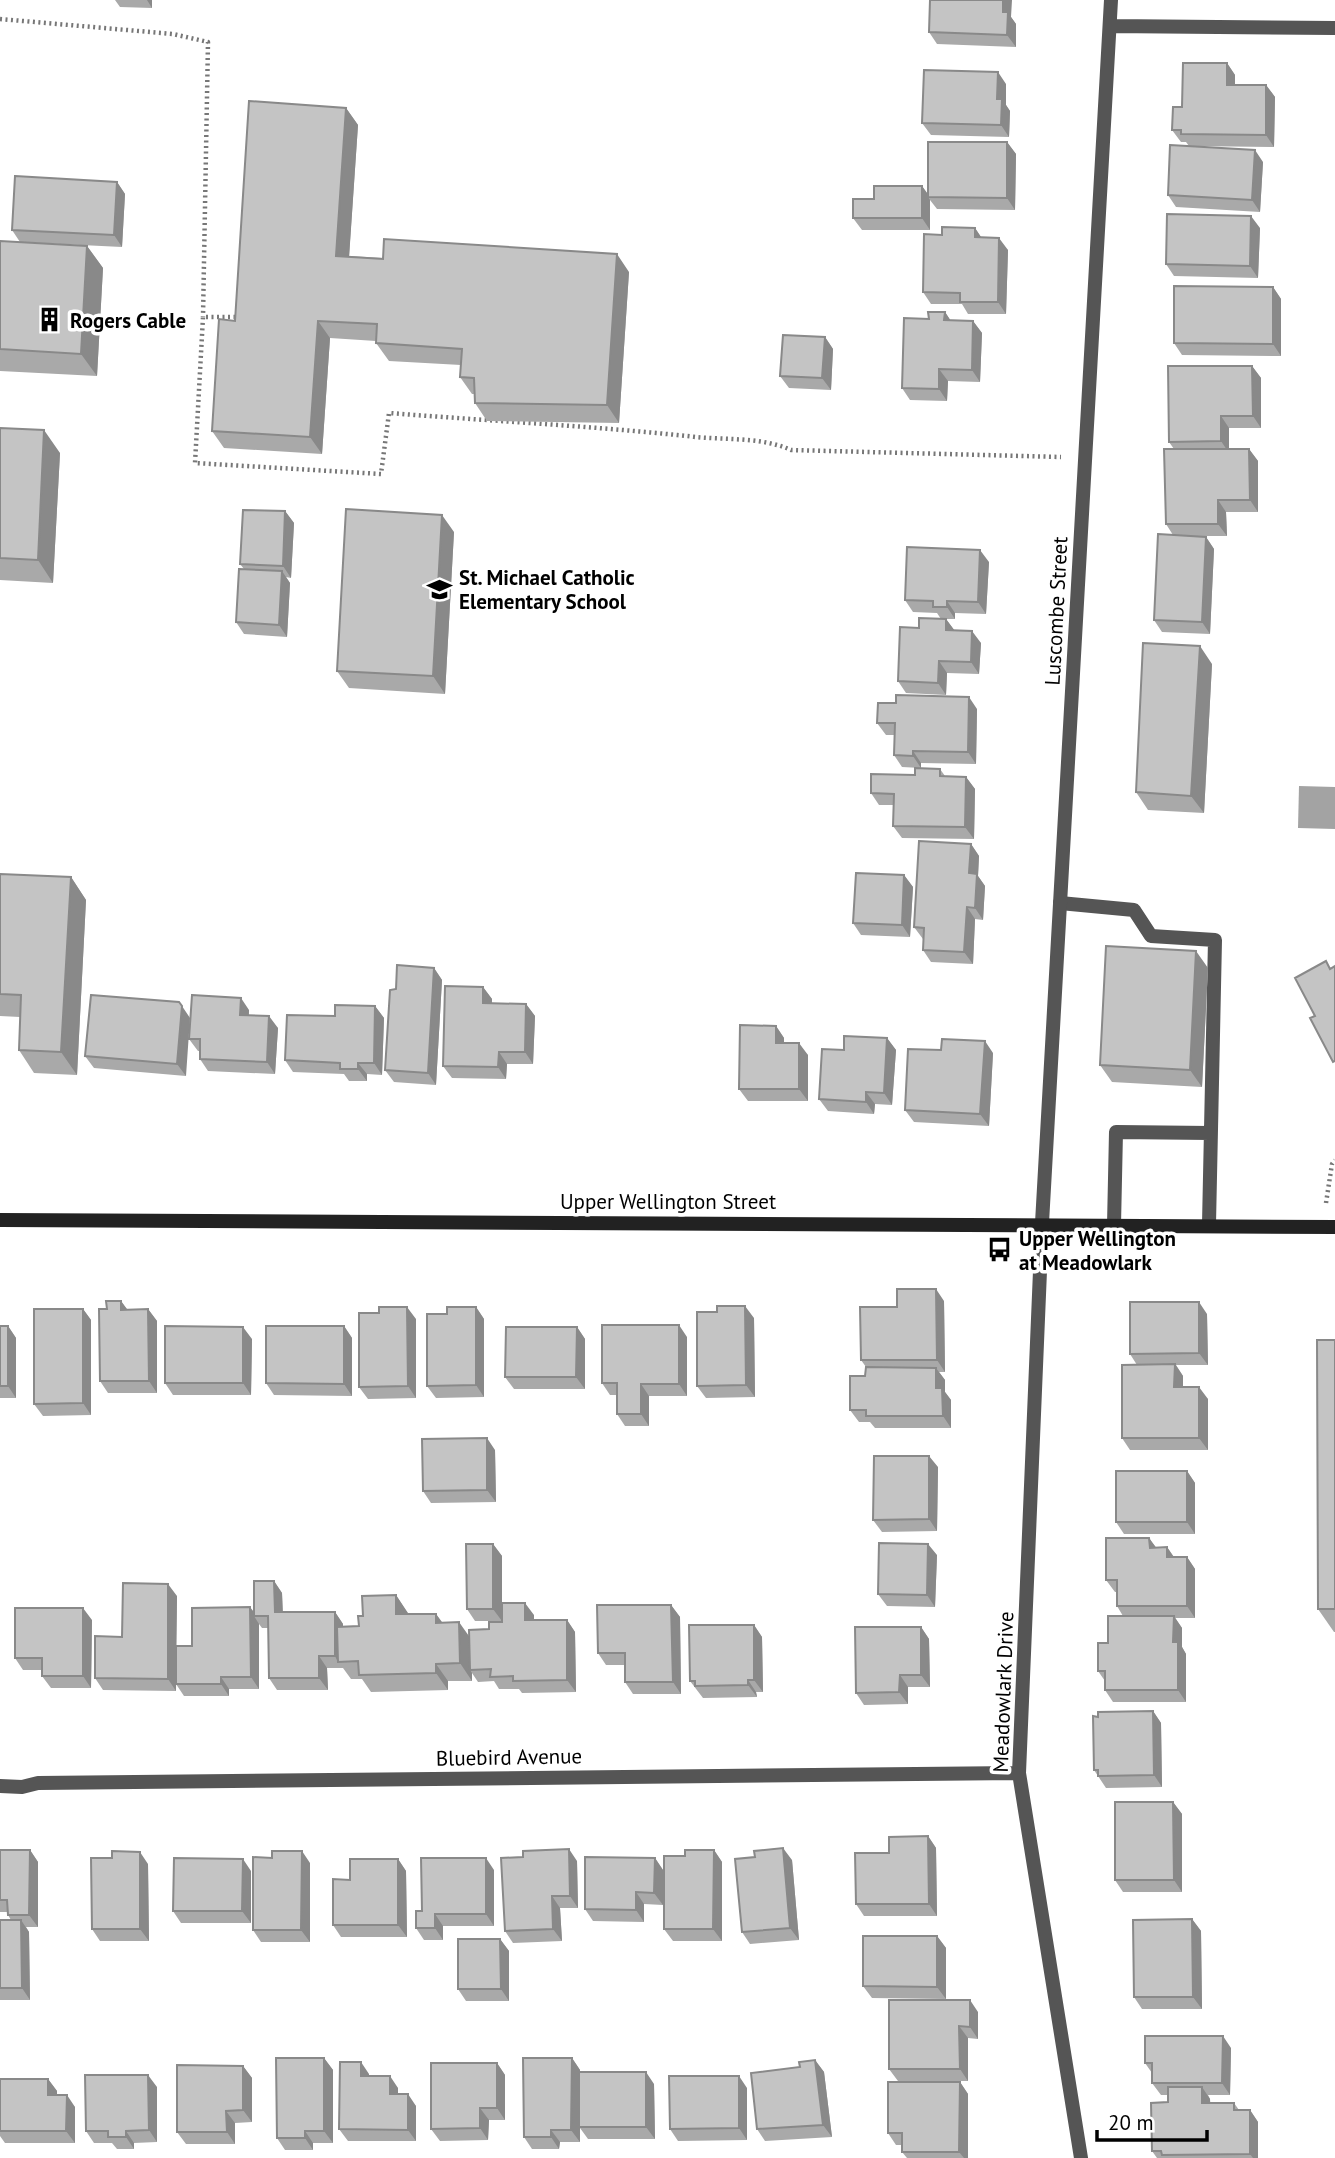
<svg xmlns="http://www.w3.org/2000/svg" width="1335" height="2158" viewBox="0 0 1335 2158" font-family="'PT Sans',sans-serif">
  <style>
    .water { fill: #a3a3a3 }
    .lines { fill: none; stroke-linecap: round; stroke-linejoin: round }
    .path { stroke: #777; stroke-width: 4.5; stroke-dasharray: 2 3.5; stroke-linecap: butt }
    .lane { stroke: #555; stroke-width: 14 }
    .street { stroke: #555; stroke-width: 14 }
    .secondary { stroke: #222; stroke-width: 14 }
    .wall { fill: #a9a9a9 }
    .shaded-wall { fill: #898989 }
    .building { fill: #c4c4c4; stroke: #898989; stroke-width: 2 }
    .labels { text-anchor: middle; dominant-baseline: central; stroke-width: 7; stroke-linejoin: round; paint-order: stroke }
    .poi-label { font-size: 21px; font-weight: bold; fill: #000; stroke: #fff; text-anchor: start }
    .street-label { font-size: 21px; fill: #000; stroke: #fff }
  </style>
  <rect width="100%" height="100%" fill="#fff"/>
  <path class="water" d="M1299,786L1335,787V829L1298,828Z"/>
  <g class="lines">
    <path class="path" d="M0,19L173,34L208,42L203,317
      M241,317H203L195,463L381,474L389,413C491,421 594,426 696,437C727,440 762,437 791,450L1061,457
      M1326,1203L1332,1164L1335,1160"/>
    <path class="lane" d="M1060,903L1134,910L1151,936L1215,940L1209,1224
      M1114,1225L1116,1132L1210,1133"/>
    <path class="street" d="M1110,26L1335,28
      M0,1786L22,1787L38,1783L1019,1773
      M1081,2158L1019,1773L1042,1223L1111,0"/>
    <path class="secondary" d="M0,1220L1335,1227"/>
  </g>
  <path class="wall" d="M115,0H152V8L120,7Z
    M1011,17L1016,24V47L937,44L929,32Z
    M1227,63L1235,75V85H1266L1275,97L1274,147L1189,146L1186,142H1181L1172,130L1182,107Z
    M1006,84V105L1010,111L1009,137L931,135L922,123Z
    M346,108L358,125L349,256L629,272L619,423L487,421L475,403L474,394H472L460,377L461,365L389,361L376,343V341L330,338L322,454L224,448L212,431L235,321Z
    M1007,142L1016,154L1015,210L937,209L930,200V230H862L853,218L874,199L922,186L928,195Z
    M1263,162L1260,212L1176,207L1168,195Z
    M117,182L125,194L122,247L20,242L12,230Z
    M975,228L981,237L1008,250L1006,314H968L962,304H931L923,292L942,235Z
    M1260,228L1258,278L1174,276L1166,264Z
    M0,241L87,246L103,268L97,376L0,371Z
    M1273,287L1281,299V356L1182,355L1174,343Z
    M945,312L950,320L973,321L982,333L980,382L948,381L947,401L910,400L902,388L929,319Z
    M825,337L833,349L831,390L789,388L780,376Z
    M1252,366L1261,378V428H1229V449H1249L1258,461V512H1226L1227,536H1188L1206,537L1214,549L1210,634L1162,632L1154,620L1173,535L1166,524L1174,449L1169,442Z
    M0,428L60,453L53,583L0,580Z
    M285,511L294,523L291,578L286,577L290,583L287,637L244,634L236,622L244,569L240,564Z
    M454,532L445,694L349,688L337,671Z
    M989,562L986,614L955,613V619H941L937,613L913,612L905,600Z
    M946,619L954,630L981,643L979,674L947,673L946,695L906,693L898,681L919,628Z
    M1212,664L1204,813L1148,810L1136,792Z
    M977,709L976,764L921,763V768L902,767L894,755V735H886L877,723Z
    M940,769L945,776L966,777L975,789L974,839L902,838L893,826L894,805H879L871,793L915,775Z
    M971,844L979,856L978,876L985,886L983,920L975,919L973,964L931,962L923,950V939L914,927Z
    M0,874L71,877L86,900L77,1075L34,1073L19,1050L20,1017L0,1016Z
    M904,875L913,887L910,937L861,935L853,923Z
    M434,968L442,980L436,1085L394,1082L385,1070L396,989Z
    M1208,968L1202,1087L1112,1082L1100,1065Z
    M483,987L492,999V1003L526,1004L535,1016L533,1064H507L506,1079L452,1078L443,1066Z
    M179,1002L186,1076L94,1068L85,1056Z
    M375,1006L384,1018L382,1075L367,1074V1081H349L344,1074L293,1072L285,1060L335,1016Z
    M249,1010V1015L278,1028L275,1074L208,1071L200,1059V1051H198L189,1039Z
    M776,1026L784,1038V1043L808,1055V1101H748L739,1089Z
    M887,1038L896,1050L892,1105L875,1104L874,1114L828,1111L819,1099L844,1050Z
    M993,1053L989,1126L914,1122L905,1110Z
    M121,1301L127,1310L148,1309L157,1321V1393H108L100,1381L107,1309Z
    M944,1301L945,1372H939L945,1380V1392L951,1400V1428H875L870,1422H859L850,1410L865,1376L866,1367L861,1360L897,1307Z
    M476,1307L484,1319V1397L436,1398L427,1386L447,1314Z
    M83,1309L91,1320V1415L43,1416L34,1404Z
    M1207,1314L1208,1365H1176L1183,1376V1387L1208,1399V1450H1130L1122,1438L1137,1365L1130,1354Z
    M754,1318L755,1397L706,1398L697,1386Z
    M416,1319V1398L368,1399L359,1387Z
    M0,1326H8L16,1338V1398H0Z
    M344,1326L352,1338V1396L274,1395L266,1383Z
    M577,1327L585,1339V1389H514L505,1377Z
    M687,1337V1396H649V1426H625L617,1414V1395H610L602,1383Z
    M252,1339L251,1395H173L165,1383Z
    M1335,1340V1632H1334L1318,1609Z
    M495,1450L496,1502L431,1503L423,1491Z
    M938,1467L937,1531L882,1532L873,1520Z
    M1187,1471L1195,1483V1534H1124L1116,1522Z
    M1149,1538L1156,1548L1167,1547L1174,1557H1187L1195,1569V1618H1175L1182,1628V1647L1186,1654V1702H1113L1105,1690V1681L1098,1671L1108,1643L1123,1616L1117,1606V1592H1115L1106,1580Z
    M493,1544L502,1556V1621H475L467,1609Z
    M937,1555L935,1607L887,1606L878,1594Z
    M274,1581L282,1593L283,1612H335L343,1624V1626H359L363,1616L396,1595L408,1614H436L442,1622L469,1637L489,1629L502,1622L534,1615V1620H567L575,1632L576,1692L522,1693L519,1689H499L494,1681L478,1682L472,1673V1681H448V1690L371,1692L362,1679H351L343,1668H327L328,1690H277L269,1678L268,1628H262L259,1624V1689H229V1696H184L176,1684V1691L103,1690L95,1678L122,1637L177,1596L176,1646H192L254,1612Z
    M671,1605L680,1617L681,1694H633L625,1682V1665H606L598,1653Z
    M92,1620L91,1688H51L42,1676V1670H23L15,1658Z
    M754,1625L762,1637L763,1692H756L757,1697L703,1698L690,1681Z
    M921,1627L929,1639L930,1687H908V1704L864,1705L856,1693Z
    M1153,1711L1161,1723L1162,1787L1106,1788L1094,1770Z
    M1173,1802L1182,1814V1892H1123L1115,1880Z
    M928,1836L936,1848L937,1916H864L856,1904L889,1853Z
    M0,1850H30L38,1862V1927H26L29,1932L30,2000H0V1920H11L8,1915L7,1912H0Z
    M714,1850L722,1862V1941H673L664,1929L685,1856Z
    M655,1858L663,1870V1905L644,1904V1922L593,1921L585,1909Z
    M398,1859L406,1871L407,1937H341L333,1925L350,1880Z
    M792,1860L799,1940L750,1944L742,1932Z
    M577,1861L578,1908H560L562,1941L513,1943L505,1931Z
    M310,1863V1942H261L253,1930Z
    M148,1864L149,1941H100L92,1929Z
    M494,1870V1926H443V1940H424L416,1928L422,1911Z
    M251,1871V1923H181L173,1911Z
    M1192,1919L1201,1931L1202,2009H1142L1134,1997Z
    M937,1936L946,1948V1999L872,1998L863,1986Z
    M500,1939L509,1951V2001H466L458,1989Z
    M978,2012V2039L968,2038V2081H898L889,2069Z
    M1231,2048L1230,2095H1208L1210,2099V2103H1234L1239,2110H1250L1258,2122V2158H1157L1152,2151L1168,2102V2095H1161L1152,2083V2073L1145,2063Z
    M324,2058L333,2070V2143H313V2150H285L277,2138Z
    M572,2058L580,2070V2072L654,2084L655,2139H588L580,2128V2142H560L559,2149H532L524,2137Z
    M815,2060L824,2072L832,2137L765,2141L757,2129L800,2067Z
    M497,2063L505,2075V2120H489L488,2140L440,2141L431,2129Z
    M243,2066L252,2078V2122L235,2123V2144H186L177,2132Z
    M369,2074V2076L398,2088V2094L416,2106V2141H348L339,2129Z
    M0,2079H48L57,2091V2095L75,2107V2143H5L0,2136Z
    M960,2082L968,2094V2158H907L902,2152V2145H896L888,2133Z
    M157,2087V2142L134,2143V2149H117L112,2143H94L86,2131Z
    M747,2088V2140L678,2141L670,2129Z"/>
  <path class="shaded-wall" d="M147,0H152V8Z
    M1003,0H1012L1011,17L1016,24V47L1007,35L1003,12Z
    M1227,63L1235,75V97L1227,85Z
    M998,72L1006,84V105L1010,111L1009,137L1001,125L997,99Z
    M1266,85L1275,97L1274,147L1266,135Z
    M346,108L358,125L348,273L336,256Z
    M1007,142L1016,154L1015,210L1007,198Z
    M1255,150L1263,162L1260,212L1252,200Z
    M117,182L125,194L122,247L114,235Z
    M922,186L930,197H928L930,200V230L922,218Z
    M1251,216L1260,228L1258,278L1250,266Z
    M975,228L983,240L975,237Z
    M999,238L1008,250L1006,314L998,302Z
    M87,246L103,268L97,376L81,354Z
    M617,254L629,272L619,423L607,405Z
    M1273,287L1281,299V356L1273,344Z
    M945,312L953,324L944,320Z
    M318,321L330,338L322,454L310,437Z
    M973,321L982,333L980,382L972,370Z
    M825,337L833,349L831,390L822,378Z
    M1252,366L1261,378V428L1253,416Z
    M939,369L948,381L947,401L939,389Z
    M1221,416L1229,428V453L1221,441Z
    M44,430L60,453L53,583L38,560Z
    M1249,449L1258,461V512L1250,500Z
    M1218,500L1226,512L1227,536L1218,524Z
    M285,511L294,523L291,578L283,566Z
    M442,515L454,532L445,694L433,676Z
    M1206,537L1214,549L1210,634L1202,622Z
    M980,550L989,562L986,614L978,602Z
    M282,571L290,583L287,637L279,625Z
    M947,601L955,613V619L947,607Z
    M946,619L955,631L946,630Z
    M972,631L981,643L979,674L971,662Z
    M1200,646L1212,664L1204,813L1191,796Z
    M939,661L947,673L946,695L938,683Z
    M969,697L977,709L976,764L968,752Z
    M913,751L921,763V768L913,756Z
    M966,777L975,789L974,839L965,827Z
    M971,844L979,856L978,876L985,886L983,920L975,908L969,873Z
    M904,875L913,887L910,937L902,925Z
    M71,877L86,900L77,1075L61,1052Z
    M967,907L975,919L973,964L964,952Z
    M1196,951L1208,968L1202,1087L1190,1070Z
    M434,968L442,980L436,1085L428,1073Z
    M483,987L492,999L491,1015L483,1003Z
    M241,998L249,1010L248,1027L240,1015Z
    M526,1004L535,1016L533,1064L525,1052Z
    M182,1006L190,1018L186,1076L177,1064Z
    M375,1006L384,1018L382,1075L374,1063Z
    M269,1016L278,1028L275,1074L267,1062Z
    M776,1026L784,1038V1055L776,1043Z
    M887,1038L896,1050L892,1105L884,1093Z
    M985,1041L993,1053L989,1126L980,1114Z
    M799,1043L808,1055V1101L799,1089Z
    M499,1052L507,1064L506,1079L498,1067Z
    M358,1063L367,1074V1081L358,1069Z
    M866,1092L875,1104L874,1114L866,1102Z
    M936,1289L944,1301L945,1372L937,1360Z
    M121,1301L130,1313L121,1310Z
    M1199,1302L1207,1314L1208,1365L1199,1353Z
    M745,1306L754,1318L755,1397L746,1385Z
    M407,1307L416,1319V1398L408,1386Z
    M476,1307L484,1319V1397L476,1385Z
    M83,1309L91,1320V1415L83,1403Z
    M148,1309L157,1321V1393L149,1381Z
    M679,1325L687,1337V1396L679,1384Z
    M8,1326L16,1338V1398L8,1386Z
    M344,1326L352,1338V1396L344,1384Z
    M243,1327L252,1339L251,1395L243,1383Z
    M577,1327L585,1339V1389L576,1377Z
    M1175,1364L1183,1376V1399L1174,1387Z
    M936,1368L945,1380V1392L951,1400V1428L943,1416L936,1388Z
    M641,1384L649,1396V1426L641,1414Z
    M1199,1387L1208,1399V1450L1199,1438Z
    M487,1438L495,1450L496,1502L487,1490Z
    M929,1456L938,1467L937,1531L929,1519Z
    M1187,1471L1195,1483V1534L1187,1522Z
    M1149,1538L1158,1550L1150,1548Z
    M493,1544L502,1556V1621L493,1609Z
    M928,1544L937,1555L935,1607L927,1595Z
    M1167,1547L1175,1559L1167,1557Z
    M1187,1557L1195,1569V1618L1187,1606Z
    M274,1581L282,1593L283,1624L275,1612Z
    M168,1584L177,1596L176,1691L168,1679Z
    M396,1595L408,1613V1632L396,1614Z
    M525,1603L534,1615V1632L525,1620Z
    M671,1605L680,1617L681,1694L673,1682Z
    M250,1607L257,1616H254L259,1624V1689L251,1677Z
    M83,1608L92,1620L91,1688L83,1676Z
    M335,1612L343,1624V1662H338L335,1656Z
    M436,1614L448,1631L436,1623Z
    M1174,1616L1182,1628V1647L1186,1654V1702L1178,1690L1173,1642Z
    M567,1620L575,1632L576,1692L567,1680Z
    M459,1622L471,1639L470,1670L472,1673V1681L460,1663Z
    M754,1625L762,1637L763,1692L754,1680Z
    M921,1627L929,1639L930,1687L921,1675Z
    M319,1656L327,1668L328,1690L319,1678Z
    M436,1664L448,1681V1690L436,1673Z
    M900,1675L908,1687V1704L899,1692Z
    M221,1677L229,1689V1696L221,1684Z
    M748,1680L756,1692L757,1697L748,1685Z
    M1153,1711L1161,1723L1162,1787L1154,1775Z
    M1173,1802L1182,1814V1892L1174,1880Z
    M928,1836L936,1848L937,1916L929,1904Z
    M783,1848L792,1860L799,1940L790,1928Z
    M569,1849L577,1861L578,1908L570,1896Z
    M30,1850L38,1862V1927L29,1915Z
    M714,1850L722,1862V1941L713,1929Z
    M302,1851L310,1863V1942L301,1930Z
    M140,1852L148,1864L149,1941L140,1929Z
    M486,1858L494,1870V1926L486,1914Z
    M655,1858L663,1870V1905L654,1893Z
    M243,1859L251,1871V1923L242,1911Z
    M398,1859L406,1871L407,1937L398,1925Z
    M636,1892L644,1904V1922L636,1910Z
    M552,1896L560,1908L562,1941L553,1929Z
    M435,1914L443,1926V1940L435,1928Z
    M1192,1919L1201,1931L1202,2009L1193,1997Z
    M21,1920L29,1932L30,2000L22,1988Z
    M937,1936L946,1948V1999L937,1987Z
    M500,1939L509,1951V2001L501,1989Z
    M970,2000L978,2012V2039L970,2027Z
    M959,2026L968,2038V2081L960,2069Z
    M1223,2036L1231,2048L1230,2095L1222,2083Z
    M324,2058L333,2070V2143L324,2131Z
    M572,2058L580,2070V2142L571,2130Z
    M815,2060L824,2072L832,2137L823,2125Z
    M361,2062L369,2074V2088L361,2076Z
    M497,2063L505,2075V2120L497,2108Z
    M243,2066L252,2078V2122L243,2110Z
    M646,2072L654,2084L655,2139L646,2127Z
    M148,2075L157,2087V2142L149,2130Z
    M390,2076L398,2088V2106L390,2094Z
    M739,2076L747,2088V2140L739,2128Z
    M48,2079L57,2091V2107L48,2095Z
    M960,2082L968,2094V2158H964L959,2152Z
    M1202,2087L1210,2099L1211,2115L1202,2103Z
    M408,2094L416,2106V2141L408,2130Z
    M67,2095L75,2107V2143L66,2131Z
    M480,2108L489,2120L488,2140L480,2128Z
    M1250,2110L1258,2122V2158H1253L1250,2154Z
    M226,2111L235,2123V2144L227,2132Z
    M551,2130L560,2142L559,2149L551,2137Z
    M126,2131L134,2143V2149L126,2137Z
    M305,2131L313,2143V2150L305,2138Z"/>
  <path class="building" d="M930,0H1003V12H1008L1007,35L929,32Z
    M1183,63H1227V85H1266V135L1181,134V130H1172L1173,107H1182Z
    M924,70L998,72L997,99H1002L1001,125L922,123Z
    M249,101L346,108L336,256L383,259L384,239L617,254L607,405L475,403L474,378L460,377L462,349L376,343L377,324L318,321L310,437L212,431L219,319L235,321Z
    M928,142H1007V198L928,197Z
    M1170,145L1255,150L1252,200L1168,195Z
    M15,176L117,182L114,235L12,230Z
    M874,186H922V218H853V199H874Z
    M1167,214L1251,216L1250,266L1166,264Z
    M942,227L975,228V237L999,238L998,302H960V293L923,292L924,234L942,235Z
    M0,241L87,246L81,354L0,349Z
    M1174,286L1273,287V344L1174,343Z
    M928,312H945L944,320L973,321L972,370L939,369V389L902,388L904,318L929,319Z
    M783,335L825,337L822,378L780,376Z
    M1168,366H1252L1253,416H1221V441L1169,442Z
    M0,428L44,430L38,560L0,558Z
    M1164,449H1249L1250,500H1218V524H1166Z
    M346,509L442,515L433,676L337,671Z
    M243,510L285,511L283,566L240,564Z
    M1158,534L1206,537L1202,622L1154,620Z
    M907,547L980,550L978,602L947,601V607H933V601L905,600Z
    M239,569L282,571L279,625L236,622Z
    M919,618L946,619V630L972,631L971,662L939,661L938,683L898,681L900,627L919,628Z
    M1143,643L1200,646L1191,796L1136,792Z
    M896,695L969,697L968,752L913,751V756L894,755L895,723H877L878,703H896Z
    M915,768L940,769V776L966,777L965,827L893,826L894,794L871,793V774L915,775Z
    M919,841L971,844L969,873L977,874L975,908L967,907L964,952L923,950L924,928L914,927Z
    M856,873L904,875L902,925L853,923Z
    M0,874L71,877L61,1052L19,1050L21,995L0,994Z
    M1106,946L1196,951L1190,1070L1100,1065Z
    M1326,961L1330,969L1335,966V1061L1333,1062L1310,1018L1315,1016L1295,978Z
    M397,965L434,968L428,1073L385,1070L390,990L396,989Z
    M445,986L483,987V1003L526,1004L525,1052H499L498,1067L443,1066Z
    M91,995L179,1002L182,1006L177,1064L85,1056Z
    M192,995L241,998L240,1015L269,1016L267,1062L200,1059V1039H189Z
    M335,1005L375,1006L374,1063H358V1069H340V1063L285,1060L287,1015L335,1016Z
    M740,1025L776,1026V1043H799V1089H739Z
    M844,1036L887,1038L884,1093L866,1092V1102L819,1099L822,1049L844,1050Z
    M942,1039L985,1041L980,1114L905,1110L908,1049L941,1050Z
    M897,1289H936L937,1360H861L860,1307H897Z
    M106,1301H121V1310L148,1309L149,1381H100L99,1309H107Z
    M1130,1302H1199V1353L1130,1354Z
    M717,1306H745L746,1385L697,1386V1312H717Z
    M379,1307H407L408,1386L359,1387V1313H379Z
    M447,1307H476V1385L427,1386V1314H447Z
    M34,1309H83V1403L34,1404Z
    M602,1325H679V1384H641V1414H617V1383H602Z
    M0,1326H8V1386H0Z
    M165,1326L243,1327V1383H165Z
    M266,1326H344V1384L266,1383Z
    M506,1327H577L576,1377H505Z
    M1317,1340H1335V1609H1318Z
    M1175,1364L1174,1387H1199V1438H1122V1365Z
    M866,1367L936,1368V1388H942L943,1416H866V1410H850V1376H865Z
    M487,1438V1490L423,1491L422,1439Z
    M874,1456H929V1519L873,1520Z
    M1116,1471H1187V1522H1116Z
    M1106,1538H1149L1150,1548L1167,1547V1557H1187V1606H1117V1580H1106Z
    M879,1543L928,1544L927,1595L878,1594Z
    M466,1544H493V1609H467Z
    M254,1581H274L275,1612H335V1656H319V1678H269L268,1616H254Z
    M123,1583L168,1584V1679L95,1678V1636L122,1637Z
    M396,1595V1614H436V1623L459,1622L460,1663L436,1664V1673L359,1675L358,1661L338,1662L337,1627L359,1626L358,1616H363L362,1596Z
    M502,1603H525V1620H567V1680L513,1681V1676L490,1677L491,1669L470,1670L469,1630L489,1629V1622H502Z
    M597,1605H671L673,1682H625V1653H598Z
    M250,1607L251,1677H221V1684H176V1646H192V1608Z
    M15,1608H83V1676H42V1658H15Z
    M1108,1616H1174L1173,1642H1178V1690H1105V1671H1098V1643H1108Z
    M689,1625H754V1680H748V1685L695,1686V1681H690Z
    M855,1627H921V1675H900L899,1692L856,1693Z
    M1153,1711L1154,1775L1098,1776V1770H1094L1093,1716L1098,1717V1712Z
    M1115,1802H1173L1174,1880H1115Z
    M928,1836L929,1904H856L855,1853H889V1837Z
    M783,1848L790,1928L742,1932L735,1859L755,1857L754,1851Z
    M569,1849L570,1896H552L553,1929L505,1931L501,1858L523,1857V1851Z
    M0,1850H30L29,1915H8L7,1900H0Z
    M685,1850H714L713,1929H664V1856H685Z
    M112,1851L140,1852V1929H92L91,1858H112Z
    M272,1851H302L301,1930H253V1857L272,1858Z
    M585,1857L655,1858L654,1893L636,1892V1910L585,1909Z
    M174,1858L243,1859L242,1911H173Z
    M421,1858H486V1914H435V1928H416V1911H422Z
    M350,1859H398V1925H333V1879L350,1880Z
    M1192,1919L1193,1997H1134L1133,1920Z
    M0,1920H21L22,1988H0Z
    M863,1936H937V1987L863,1986Z
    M458,1939H500L501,1989H458Z
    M889,2000H970V2027L959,2026L960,2069H889Z
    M1145,2036H1223L1222,2083H1152V2063H1145Z
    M276,2058H324V2131H305V2138H277Z
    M523,2058H572L571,2130H551V2137H524Z
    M815,2060L823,2125L757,2129L751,2073L800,2067L799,2062Z
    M340,2062H361V2076H390V2094H408V2130L339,2129Z
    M431,2063H497V2108H480V2128L431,2129Z
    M177,2065L243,2066V2110L226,2111L227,2132H177Z
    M579,2072H646V2127H579Z
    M85,2075H148L149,2130L126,2131V2137H108V2131H86Z
    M669,2076H739V2128L670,2129Z
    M0,2079H48V2095H67L66,2131H0Z
    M888,2082H960L959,2152H902V2133H888Z
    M1168,2087H1202V2103H1234V2110H1250V2154L1162,2155L1161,2151H1152L1151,2103L1168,2102Z"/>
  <defs>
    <symbol id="building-bare" viewBox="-9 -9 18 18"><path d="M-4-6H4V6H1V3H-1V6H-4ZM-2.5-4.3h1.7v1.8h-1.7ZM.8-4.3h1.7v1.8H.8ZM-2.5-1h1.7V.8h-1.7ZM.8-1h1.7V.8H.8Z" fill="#000" stroke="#fff" stroke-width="2.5" paint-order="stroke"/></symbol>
    <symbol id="school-bare" viewBox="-9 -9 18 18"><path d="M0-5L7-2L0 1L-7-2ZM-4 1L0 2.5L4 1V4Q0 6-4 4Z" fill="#000" stroke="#fff" stroke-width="2.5" paint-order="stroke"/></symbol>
    <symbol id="bus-bare" viewBox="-9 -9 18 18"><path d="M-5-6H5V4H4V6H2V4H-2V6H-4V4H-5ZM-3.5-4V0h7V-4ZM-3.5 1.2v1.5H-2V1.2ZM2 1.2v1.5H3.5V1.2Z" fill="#000" stroke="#fff" stroke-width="2.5" paint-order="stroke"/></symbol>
  </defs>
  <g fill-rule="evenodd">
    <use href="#building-bare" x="32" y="302" width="35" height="35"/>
    <use href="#school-bare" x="422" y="572" width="35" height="35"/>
    <use href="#bus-bare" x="982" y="1232" width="35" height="35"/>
  </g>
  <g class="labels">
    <g class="poi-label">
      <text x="70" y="320">Rogers Cable</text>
      <text x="459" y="577">St. Michael Catholic<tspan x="459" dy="24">Elementary School</tspan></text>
      <text x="1019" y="1238">Upper Wellington<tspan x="1019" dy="24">at Meadowlark</tspan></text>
    </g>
    <g class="street-label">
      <text transform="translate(1056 611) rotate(-87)">Luscombe Street</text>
      <text x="668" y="1201">Upper Wellington Street</text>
      <text transform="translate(1003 1692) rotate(-88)">Meadowlark Drive</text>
      <text transform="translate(509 1757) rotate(-1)">Bluebird Avenue</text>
    </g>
  </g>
  <path d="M1097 2130v10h110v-10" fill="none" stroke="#000000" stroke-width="3.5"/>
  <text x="1108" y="2130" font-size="21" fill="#000000" stroke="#ffffff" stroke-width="5" paint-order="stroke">20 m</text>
</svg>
